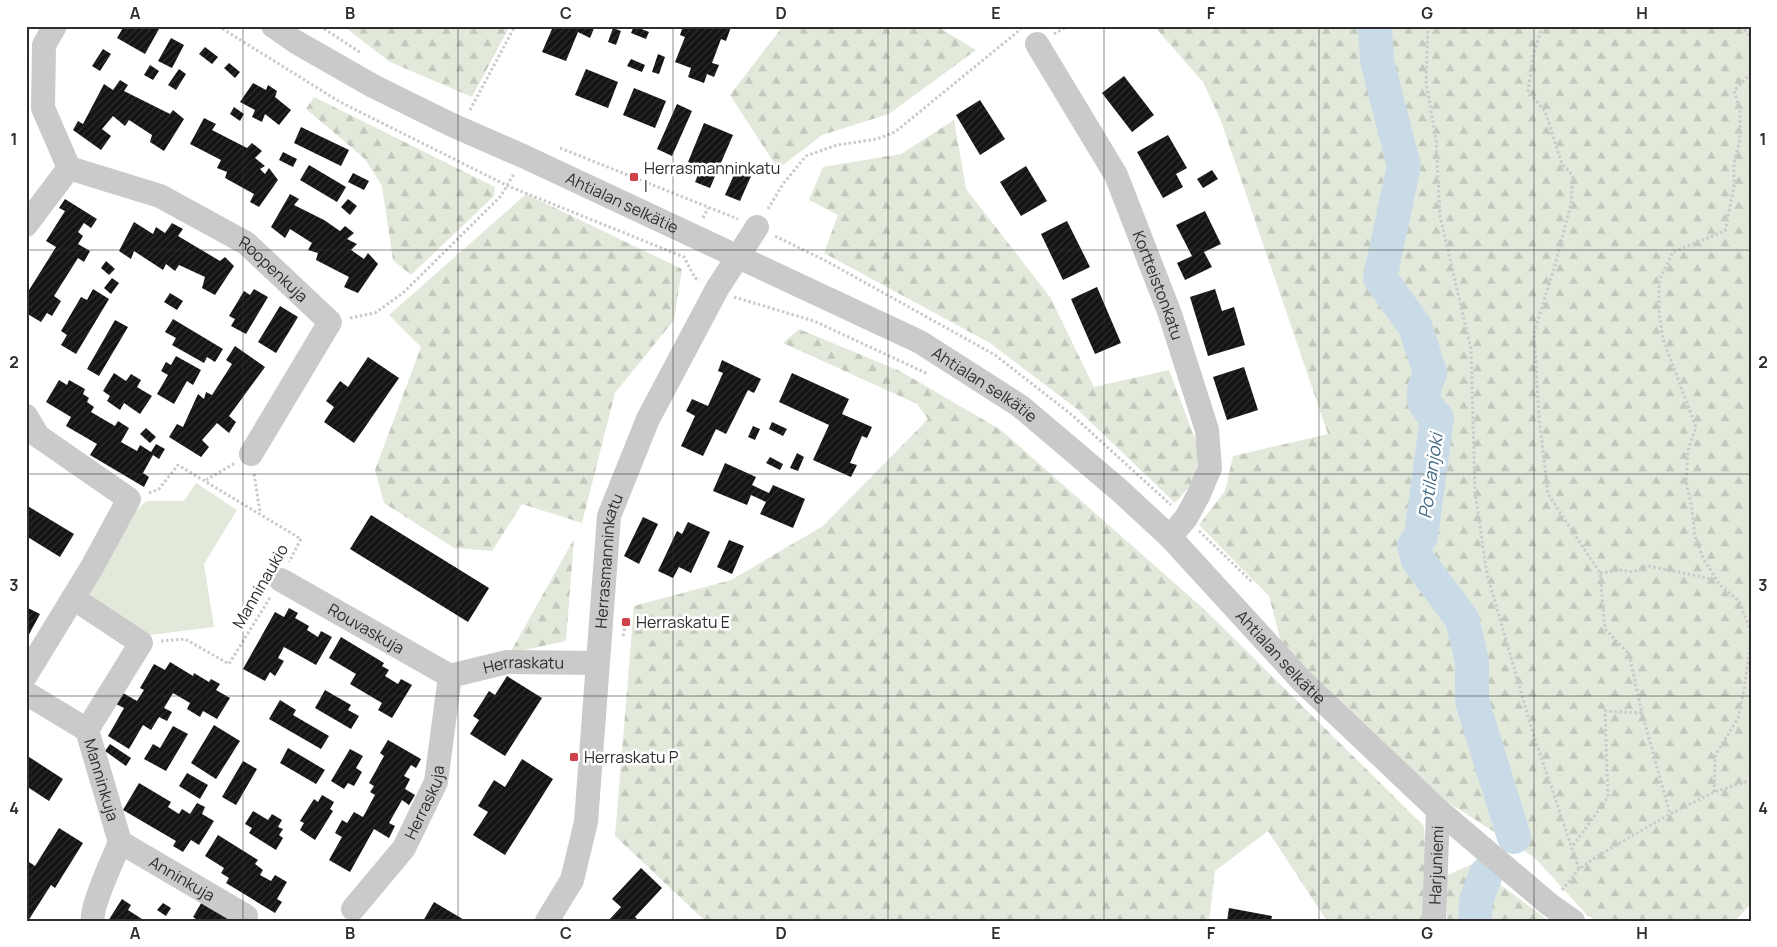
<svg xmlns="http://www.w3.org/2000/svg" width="1777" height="947" viewBox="0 0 1777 947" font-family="Manrope,sans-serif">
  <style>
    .grass { fill: #e2e9db }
    .forest { fill: url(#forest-firs) }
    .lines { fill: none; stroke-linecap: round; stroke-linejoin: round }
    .river { stroke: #c9dbe7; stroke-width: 34 }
    .building { fill: url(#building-hatch) }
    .path { stroke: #cacaca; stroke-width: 3; stroke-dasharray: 2.5 2.5; stroke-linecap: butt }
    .minor { stroke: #cacaca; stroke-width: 24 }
    .grid { fill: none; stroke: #2d2d2d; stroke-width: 1; stroke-opacity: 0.55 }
    .poi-dot { fill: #d1414a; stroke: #fff; stroke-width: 2 }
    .labels { text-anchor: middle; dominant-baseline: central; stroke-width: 5; stroke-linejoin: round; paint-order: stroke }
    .poi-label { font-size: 16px; fill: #2d2d2d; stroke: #fff; text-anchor: start }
    .street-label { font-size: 16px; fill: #2d2d2d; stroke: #fff }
    .water-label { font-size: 18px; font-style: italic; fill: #446b85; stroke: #fff }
    .neatline { fill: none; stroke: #2d2d2d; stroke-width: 2 }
    .grid-label { font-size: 16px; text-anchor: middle; font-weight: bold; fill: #2d2d2d }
  </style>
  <defs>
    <pattern id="forest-firs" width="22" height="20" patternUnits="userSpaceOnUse" patternTransform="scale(1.25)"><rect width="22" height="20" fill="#e2e9db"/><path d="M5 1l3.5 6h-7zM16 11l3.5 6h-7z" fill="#c2c8bc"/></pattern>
    <pattern id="building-hatch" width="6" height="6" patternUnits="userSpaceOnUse" patternTransform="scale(1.25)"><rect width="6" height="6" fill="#141414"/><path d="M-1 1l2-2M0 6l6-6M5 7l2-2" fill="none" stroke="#2e2e2e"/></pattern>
  </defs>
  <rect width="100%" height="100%" fill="#fff"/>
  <path class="grass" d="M196,483L237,510L204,564L214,627L142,636L87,596L136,511L146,501H184Z"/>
  <path class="forest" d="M343,26H510L472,97L390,62Z
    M783,26H936L976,50L889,114L822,135L778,169L730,95Z
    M1154,26H1751V904L1735,921H1596L1587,915L1535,858L1432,792L1282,646L1269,596L1199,525L1225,491L1233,456L1328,434L1221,121L1203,82Z
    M314,97L495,187L494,196L411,275L393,260L382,186L365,159L306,109Z
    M954,120L966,189L1050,297L1094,387L1169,370L1200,452L1193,483L1175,503L1077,409L990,343L824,253L838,215L809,200L823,167L901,154Z
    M526,194L682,269L674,320L615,393L582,523L522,504L492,551L454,548L384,503L375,470L421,347L389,315Z
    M799,329L900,371L1001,430L1205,610L1424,826L1428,921H1327L1268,831L1215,871L1209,921H705L615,836L634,606L731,580L823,526L928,419L917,404L783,343Z
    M574,539L566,641L510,653Z
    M1475,863L1486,874L1549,921H1447L1445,876Z"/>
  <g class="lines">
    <path class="river" d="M1375,26L1377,61L1404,166L1380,278L1415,326L1430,373C1421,395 1420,401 1437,418L1421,536L1414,546L1418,560L1462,619L1472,661V701L1514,837
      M1475,921L1476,901L1486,874"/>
  </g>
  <path class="building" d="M124,26H153L159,29L145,54L117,38Z
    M546,26H595L590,38L578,32L566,61L542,52L552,29Z
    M634,26L649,32L646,39L631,33Z
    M683,26L731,27L726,41L721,39L712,63L719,65L714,77L707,74L704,83L688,77L691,68L675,62L685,37L680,35Z
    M613,28L621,31L616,45L608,42Z
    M171,38L184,45L172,68L158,61Z
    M205,47L218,57L212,64L199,54Z
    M103,49L111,54L100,71L92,66Z
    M658,54L665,57L659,74L652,72Z
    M631,59L645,65L642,72L627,66Z
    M229,63L240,72L235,78L224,68Z
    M150,65L159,71L153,80L144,75Z
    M179,69L186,74L176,90L168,85Z
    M586,69L618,82L608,108L575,95Z
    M1124,76L1154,115L1132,132L1102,93Z
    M120,80L128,85L124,91L170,114L173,110L184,119L164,151L150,142L152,135L129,120L125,126L113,116L102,129L111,136L101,150L73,130L78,121L83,124L104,84L113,90Z
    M253,83L266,90L268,85L277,91L275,97L291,110L279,125L265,114L262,122L252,117L255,110L240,102Z
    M634,88L666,101L655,128L623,115Z
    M980,100L1005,139L980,155L956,115Z
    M677,104L692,111L672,156L657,149Z
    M234,107L244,114L240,121L230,114Z
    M204,118L216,124L212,130L247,148L252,143L262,151L255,158L265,166L260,169L265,174L269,168L278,180L259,207L250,202L254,194L225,178L227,172L217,168L221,160L190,144Z
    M704,123L733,135L710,188L695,182L701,168L688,162Z
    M301,127L349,150L341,166L294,143Z
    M1168,135L1187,168L1176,174L1183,187L1163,198L1137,152Z
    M283,152L297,159L293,167L279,160Z
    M309,165L346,187L337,202L300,180Z
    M1026,166L1047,201L1021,216L1000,182Z
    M737,168L752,174L740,201L725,195Z
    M1212,170L1218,179L1203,188L1197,179Z
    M353,173L369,181L364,190L348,182Z
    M290,194L299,199L294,205L324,220L340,231L345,226L354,233L347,239L357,244L351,250L364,259L368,253L378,264L358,293L344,287L349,277L316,260L318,253L308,250L312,243L290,229L285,238L271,227Z
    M65,199L97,219L91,228L84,223L78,232L83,236L78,244L90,251L84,262L78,258L54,296L61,301L52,316L47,313L41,322L26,313V295L56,247L46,241L65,211L59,208Z
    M348,199L357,206L350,215L341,207Z
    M1205,211L1221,244L1204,252L1212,267L1185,280L1177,263L1192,256L1176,225Z
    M1067,221L1090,267L1063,280L1041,234Z
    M134,222L153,234L156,227L165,233L172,223L183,229L178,236L220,261L225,257L234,266L215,295L202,288L205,277L179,265L175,271L166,264L163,270L134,251L131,259L119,251Z
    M106,261L115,269L109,275L101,268Z
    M112,278L119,283L111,294L104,288Z
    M1097,287L1121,343L1095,354L1071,299Z
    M93,289L109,299L76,354L61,345L67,335L61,331L81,297L87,300Z
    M254,289L268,297L246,334L231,326L235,319L229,316L244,291L250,295Z
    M1215,289L1222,311L1234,307L1245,345L1208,356L1190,297Z
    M170,293L183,301L177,310L164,302Z
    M280,306L298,317L276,353L258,342Z
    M173,319L223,349L215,362L207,357L204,363L172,345L176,338L165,332Z
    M115,320L128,327L99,376L87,369Z
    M235,346L265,367L229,416L236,422L229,433L217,423L202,440L209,447L201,457L169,437L177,424L183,427L198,394L204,399L206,392L212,395L232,364L226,360Z
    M176,356L201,370L193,385L187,381L174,404L157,394L168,375L161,371L166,362L171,365Z
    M368,357L399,378L354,443L324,422L334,407L326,401L340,381L348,387Z
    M722,360L761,379L754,393L748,390L726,434L716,429L703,456L681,446L695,416L686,411L692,399L708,406L723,373L718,371Z
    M1244,367L1258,410L1227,420L1213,377Z
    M114,373L126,381L131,374L141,380L137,387L152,396L140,414L124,403L120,410L107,401L110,396L103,391Z
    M792,373L849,399L842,414L872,427L867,438L862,436L850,463L857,465L851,477L813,460L829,425L779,402Z
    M59,380L67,385L69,380L85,389L83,394L89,398L87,402L94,407L91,412L115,426L118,421L129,428L121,442L137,451L140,445L151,452L156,444L165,449L159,459L153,455L143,473L149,477L144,487L90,455L97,444L66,426L71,417L46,402Z
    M772,422L787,429L783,436L769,429Z
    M753,426L760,429L755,440L748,437Z
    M146,428L156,437L150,443L140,434Z
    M797,453L804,457L798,471L790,468Z
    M770,457L783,464L780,470L766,463Z
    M725,463L756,477L752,485L769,493L773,485L805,499L793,528L760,514L766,502L751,495L747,505L713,491Z
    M26,505L74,534L60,557L26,536Z
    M371,515L489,588L468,622L350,549Z
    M643,517L658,524L639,564L624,556Z
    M688,522L710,532L691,573L679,567L673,578L658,571L677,531L682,534Z
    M729,540L744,546L732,574L717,567Z
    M26,607L40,614L26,640Z
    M289,608L298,613L295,618L309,626L307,630L318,637L321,631L332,637L316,665L284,647L278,658L284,661L275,676L270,672L265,681L243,669L275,612L284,617Z
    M341,637L384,663L382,666L389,670L385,676L398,684L401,679L412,685L392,718L378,710L382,703L350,684L356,674L329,658Z
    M170,662L193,676L194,673L209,682L211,679L220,684L216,690L230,698L217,719L203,711L200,717L187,709L190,703L173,693L164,708L172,712L167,721L159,717L151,730L143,725L129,749L108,736L124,708L116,704L123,693L137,701L144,690L140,688L154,664L165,670Z
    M507,676L542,698L505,756L470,734L479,720L473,716L489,691L495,695Z
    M325,690L351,705L348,710L359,716L351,729L315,708Z
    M280,700L296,710L293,715L329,736L321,749L269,719Z
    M214,725L240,741L216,779L191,763Z
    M173,726L188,734L166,771L144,759L153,744L160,748Z
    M388,740L421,759L416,768L411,765L404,776L410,779L405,789L415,795L409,805L402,800L389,823L395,826L389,838L374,829L350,872L329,860L342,837L335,833L342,820L347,823L354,812L363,817L375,795L370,792L374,786L369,783L384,756L380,753Z
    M110,744L131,758L126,766L105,751Z
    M288,748L325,770L316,784L280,763Z
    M350,749L363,756L356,768L362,772L354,786L348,783L344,789L331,781Z
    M26,755L63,779L49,801L26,786Z
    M522,759L553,779L505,855L473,835L488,812L478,806L494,780L505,787Z
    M243,761L257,769L236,805L222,797Z
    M187,773L208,785L200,799L179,786Z
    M139,783L171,802L168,807L179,814L182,809L190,814L197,803L205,807L202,814L214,821L199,845L191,840L183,852L173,846L176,841L123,810Z
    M322,795L334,802L330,809L333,811L315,840L300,830L304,823L300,821L314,799L318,802Z
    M253,811L268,820L272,814L282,820L278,827L283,829L279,835L283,838L276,850L249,833L252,828L245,824Z
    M59,828L83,843L55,888L51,885L28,921H26V866L29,862L35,866Z
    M218,835L258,860L255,864L263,870L260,875L271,881L275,875L287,882L277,899L282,902L275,913L226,883L229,878L221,873L224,868L205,856Z
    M641,868L662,888L635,917L639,921H608L621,907L612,899Z
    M122,899L131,905L128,910L145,921H108Z
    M203,900L229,916L226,921H199L193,917Z
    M434,902L466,921H423Z
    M163,903L171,908L166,916L157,910Z
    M1229,908L1272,916L1271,921H1227Z"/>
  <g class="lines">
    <path class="path" d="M218,26L340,102L508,186L684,257L695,278L700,280
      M320,26L361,53
      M1428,26L1426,82L1436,140L1440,216L1471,349L1475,492L1487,574L1532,730L1579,869L1599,855L1670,814L1714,792L1751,780
      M1542,26L1533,57L1528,92L1545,111L1562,164L1573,176L1571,204L1555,265L1534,333L1539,417L1548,494L1600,573L1605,629L1629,654L1642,713L1605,711L1608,797L1572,847
      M1741,26L1751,37
      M1054,34L1068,26
      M1751,73L1734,91L1740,110V139L1734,164V187L1725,231L1673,252L1659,281V312L1663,339L1696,427L1688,450L1686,481L1692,509L1695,537L1704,560L1720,585L1739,601L1751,632
      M470,110L515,26
      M560,148L738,219
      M768,209L783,184L806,156L837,145L877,139L895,132L1021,29
      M703,218L708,208
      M775,236L828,262L995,355L1072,415L1171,505
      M734,297L814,321L928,374
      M350,318L375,313L403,293L500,197L514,174
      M254,474L260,512
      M206,480L235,463
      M149,493L159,489L178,465L301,539L289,562
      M1199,531L1253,583
      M1600,573L1620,570L1633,572L1648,566L1717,580
      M623,636L626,622
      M161,641L185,639L229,664L271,596
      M1642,713L1670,814
      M1714,792L1715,756L1738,718L1744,690L1751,640
      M1562,890L1579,869"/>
    <g class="minor">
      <path d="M55,26L44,45L43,108L69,168"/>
      <path id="s1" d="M273,26L296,42L373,86L452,125L523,156L920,342L1020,406L1118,489L1170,537L1302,681L1438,810L1550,905L1573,921"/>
      <path id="s2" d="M1037,44L1116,175L1170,314L1207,430L1210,468L1198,496L1186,518L1170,537"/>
      <path id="s3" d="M69,168L160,196L246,243L330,322L251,454"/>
      <path d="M26,225L69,168"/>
      <path d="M26,416L38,436L129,499L92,567L26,675"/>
      <path id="s4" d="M281,580L450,676"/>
      <path id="s5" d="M73,598L141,643L87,730L120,842"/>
      <path id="s6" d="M450,676L507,662L597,663"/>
      <path d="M26,693L87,730"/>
      <path id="s7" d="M120,842L246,916"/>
      <path id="s8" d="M353,909L404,848L436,782L450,676"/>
      <path d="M93,921C90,908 114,857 120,842"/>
      <path id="s9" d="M547,921L572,880L586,822L609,516L648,419L717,289L757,227"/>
      <path id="s10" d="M1434,921L1438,810"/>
    </g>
  </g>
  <path class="grid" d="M243,26V921M458,26V921M673,26V921M888,26V921M1104,26V921M1319,26V921M1534,26V921M26,250H1751M26,474H1751M26,696H1751"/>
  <g class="poi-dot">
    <rect x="629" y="172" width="10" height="10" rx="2.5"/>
    <rect x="621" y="617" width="10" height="10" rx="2.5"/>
    <rect x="569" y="752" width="10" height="10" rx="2.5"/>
  </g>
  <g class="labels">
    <g class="poi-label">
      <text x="644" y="168">Herrasmanninkatu<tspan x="644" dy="18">I</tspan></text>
      <text x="636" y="622">Herraskatu E</text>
      <text x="584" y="757">Herraskatu P</text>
    </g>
    <g class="street-label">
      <text stroke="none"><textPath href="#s1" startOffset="392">Ahtialan selkätie</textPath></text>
      <text stroke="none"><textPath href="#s3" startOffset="231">Roopenkuja</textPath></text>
      <text stroke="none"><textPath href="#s2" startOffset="271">Kortteistonkatu</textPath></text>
      <text stroke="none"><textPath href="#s1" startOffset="798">Ahtialan selkätie</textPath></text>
      <text stroke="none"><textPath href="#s9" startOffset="370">Herrasmanninkatu</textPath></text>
      <text transform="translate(260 586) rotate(-60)">Manninaukio</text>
      <text stroke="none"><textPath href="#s4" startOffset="98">Rouvaskuja</textPath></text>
      <text stroke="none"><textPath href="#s1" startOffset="1202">Ahtialan selkätie</textPath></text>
      <text stroke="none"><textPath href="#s6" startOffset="75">Herraskatu</textPath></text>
      <text stroke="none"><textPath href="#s5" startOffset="236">Manninkuja</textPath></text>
      <text stroke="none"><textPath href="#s8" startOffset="130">Herraskuja</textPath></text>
      <text stroke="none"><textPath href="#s10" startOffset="56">Harjuniemi</textPath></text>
      <text stroke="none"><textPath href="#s7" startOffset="72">Anninkuja</textPath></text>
    </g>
    <g class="water-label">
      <text transform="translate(1430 476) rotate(-82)">Potilanjoki</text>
    </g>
  </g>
  <rect width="1777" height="947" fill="none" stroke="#ffffff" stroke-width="55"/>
  <rect x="28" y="28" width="1722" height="892" class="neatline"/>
  <g class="grid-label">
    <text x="135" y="19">A</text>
    <text x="350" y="19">B</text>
    <text x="566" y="19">C</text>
    <text x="781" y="19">D</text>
    <text x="996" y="19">E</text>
    <text x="1211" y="19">F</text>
    <text x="1427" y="19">G</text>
    <text x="1642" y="19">H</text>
    <text x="14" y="145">1</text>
    <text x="1763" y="145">1</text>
    <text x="14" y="368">2</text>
    <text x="1763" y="368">2</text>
    <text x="14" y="591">3</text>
    <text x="1763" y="591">3</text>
    <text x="14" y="814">4</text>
    <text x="1763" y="814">4</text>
    <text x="135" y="939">A</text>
    <text x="350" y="939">B</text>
    <text x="566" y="939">C</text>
    <text x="781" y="939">D</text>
    <text x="996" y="939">E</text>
    <text x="1211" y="939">F</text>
    <text x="1427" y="939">G</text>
    <text x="1642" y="939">H</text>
  </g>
</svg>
